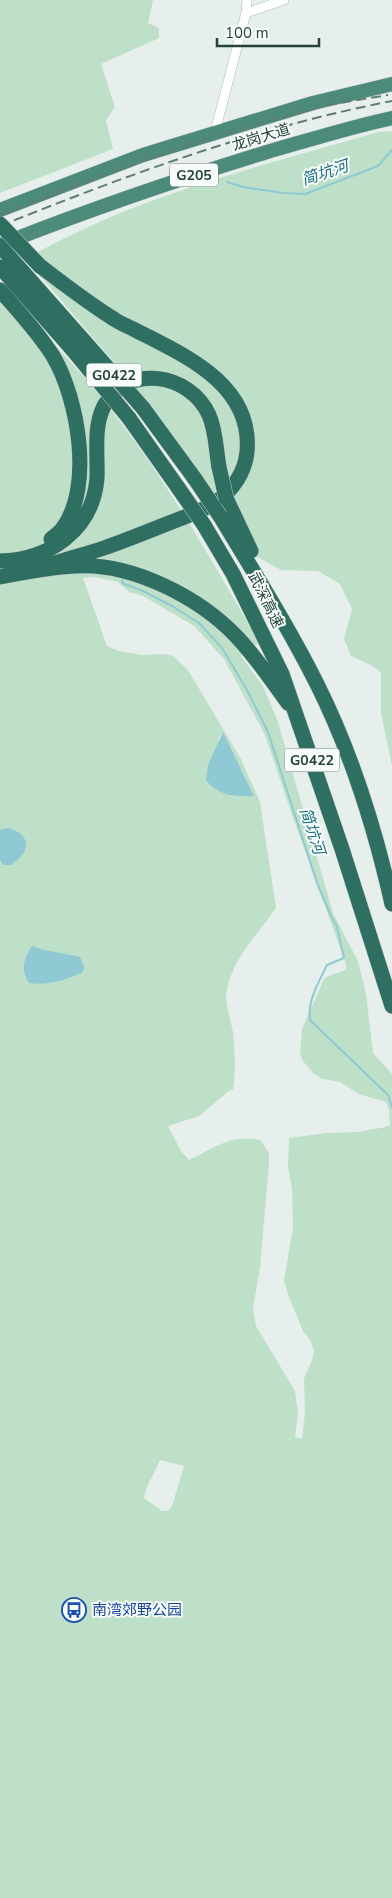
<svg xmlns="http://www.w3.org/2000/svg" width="392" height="1898" viewBox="0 0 392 1898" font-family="'Nunito Sans','Noto Sans SC',sans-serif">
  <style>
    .green { fill: #bfe0c8; fill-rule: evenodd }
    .water { fill: #8ec9d4 }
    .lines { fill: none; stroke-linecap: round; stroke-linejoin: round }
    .stream { stroke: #8ec9d4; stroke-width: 2 }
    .minor-casing { stroke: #a8b8b2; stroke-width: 10 }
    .trunk-casing { stroke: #c2cac8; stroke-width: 15 }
    .motorway-casing { stroke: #c2cac8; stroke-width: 16 }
    .minor { stroke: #fff; stroke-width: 9 }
    .trunk { stroke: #4c8a7c; stroke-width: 14 }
    .motorway { stroke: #2f6f62; stroke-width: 15 }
    .rail { stroke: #5f7d75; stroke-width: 2; stroke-dasharray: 10 5; stroke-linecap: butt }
    .motorway-bridge-casing { stroke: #c2cac8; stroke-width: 16; stroke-linecap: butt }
    .motorway-bridge { stroke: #2f6f62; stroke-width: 15 }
    .labels { text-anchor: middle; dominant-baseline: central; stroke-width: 4; stroke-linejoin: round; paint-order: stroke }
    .shield { fill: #f7fbf9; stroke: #637a73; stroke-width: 1 }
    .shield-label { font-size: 14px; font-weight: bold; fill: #24423a }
    .street-label { font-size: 15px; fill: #24423a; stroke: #f7fbf9 }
    .transit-label { font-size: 15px; fill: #164399; stroke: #f7fbf9; text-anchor: start }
    .water-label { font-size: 16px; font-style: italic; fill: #1c6f80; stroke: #f7fbf9 }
  </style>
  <rect width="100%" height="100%" fill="#e6efeb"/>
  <path class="green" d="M0,0H153L148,23L159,28V38L101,64L115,107L106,120L113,149L0,193Z
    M392,131V766L381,713V673L371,665L351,656L344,639L352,609L340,584L318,571L281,570L257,557L141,394L26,259C134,196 259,167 378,132Z
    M0,297C22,317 47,336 67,358C145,442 203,544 259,643L241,656L263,686L278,722L333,913L358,961L366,994L373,1053L392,1074V1898H0ZM94,577L118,582L129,592L143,596L194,626L224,659L265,735L292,815L346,964V969C340,974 331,973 324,979L302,1029L300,1054L303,1061L314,1074L323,1079L340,1082L359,1094L386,1102L389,1110L390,1125L386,1127L357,1132L327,1133L289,1138L288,1167L292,1188L293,1227L284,1281L289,1297L303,1331L310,1340L314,1351L312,1360L304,1379L305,1412L302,1439L295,1437L298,1413L295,1391L256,1326L253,1308L260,1268L269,1164V1153L260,1140C230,1134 215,1148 189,1160L181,1151L168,1126L199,1116L230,1090H233C236,1072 235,1052 233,1033C231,1019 224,1004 227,990C232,959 259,933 276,908L260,802L241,759L188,670L173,656L164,654L142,655L119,651L107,646L83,578ZM223,732L254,796L218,739ZM160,1460L184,1466L172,1506L168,1511H162L144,1498C146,1484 155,1473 160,1460Z"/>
  <path class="water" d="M223,732L254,796C236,797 218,796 206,780L208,765Z
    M7,828C18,830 30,838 25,850C23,856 16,861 11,865H3L0,860V830Z
    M32,946C48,952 64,953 80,957L84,966L83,972C67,980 46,986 29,983C20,970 24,958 32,946Z"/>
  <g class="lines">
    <path class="stream" d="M227,182L243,187L283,193L305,194L378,166L392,150
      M123,577L122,583L143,591L172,606L199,623L222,648L247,690L268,732L317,883L331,916L337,927L344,958L327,965C319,982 307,1001 310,1020L388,1095L392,1107"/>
    <defs>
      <path id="minor" d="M246,13L284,0
        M215,132L246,13L247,0"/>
      <path id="trunk" d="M0,210L143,155L313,103L392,84
        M5,243C91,209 179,179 267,152C309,140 350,127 392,118"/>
      <path id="motorway" d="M0,246L84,341
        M0,267L72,349
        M0,290C18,311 38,332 53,356C78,398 94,488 62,529C59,533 54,536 51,539
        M143,408L195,479
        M129,418L179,489
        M226,498L251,551
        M220,516C253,571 288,626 317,684C352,754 375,828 392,904
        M204,525L233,574L282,674L342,849L392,1006
        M0,561C49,560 93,530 97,478C98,456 93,427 104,406C128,363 190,373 209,415C216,431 216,450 219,467
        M32,571C55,562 80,556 104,548C124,541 144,533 164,525C181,518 201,512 216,502C233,490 245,472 247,452C253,385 186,356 137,331C130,327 121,324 114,319C88,303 64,284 40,266
        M0,577C25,572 50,567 75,566C131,562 199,597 237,637C256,657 272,681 288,703"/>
    </defs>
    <use href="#minor" class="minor-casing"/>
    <use href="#trunk" class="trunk-casing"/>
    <use href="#motorway" class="motorway-casing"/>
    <use href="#minor" class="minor"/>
    <use href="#trunk" class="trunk"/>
    <use href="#motorway" class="motorway"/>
    <path class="rail" d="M0,215L125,167L214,136L328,105L388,95
      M0,226C127,175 257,127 392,101"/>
    <defs>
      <path id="motorway-bridge" d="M0,224L40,266
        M84,341L143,408
        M72,349L129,418
        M219,467L226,498
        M195,479L220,516
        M179,489L204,525"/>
    </defs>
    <use href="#motorway-bridge" class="motorway-bridge-casing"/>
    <use href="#motorway-bridge" class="motorway-bridge"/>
  </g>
  <defs>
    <symbol id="bus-ring" viewBox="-11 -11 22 22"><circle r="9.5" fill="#f7fbf9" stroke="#1a4fb4" stroke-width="1.5"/><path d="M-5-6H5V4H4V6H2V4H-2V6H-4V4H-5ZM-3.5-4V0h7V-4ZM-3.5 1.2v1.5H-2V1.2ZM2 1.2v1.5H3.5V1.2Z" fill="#1a4fb4"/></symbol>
  </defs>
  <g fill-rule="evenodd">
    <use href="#bus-ring" x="60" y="1596" width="28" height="28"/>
  </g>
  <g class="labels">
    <g class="shield">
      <rect x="170" y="163.5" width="48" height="23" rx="4"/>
      <rect x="86.5" y="363.5" width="55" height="23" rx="4"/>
      <rect x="284.5" y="748.5" width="55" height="23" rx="4"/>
    </g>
    <g class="shield-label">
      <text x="194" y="175">G205</text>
      <text x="114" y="375">G0422</text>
      <text x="312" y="760">G0422</text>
    </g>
    <g class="street-label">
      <text transform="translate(261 137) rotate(-17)">龙岗大道</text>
      <text transform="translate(266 600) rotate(64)">武深高速</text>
    </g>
    <g class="transit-label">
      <text x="92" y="1610">南湾郊野公园</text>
    </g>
    <g class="water-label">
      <text transform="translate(325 173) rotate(-18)">简坑河</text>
      <text transform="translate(312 831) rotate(72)">简坑河</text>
    </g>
  </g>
  <path d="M217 38v8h102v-8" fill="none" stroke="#24423a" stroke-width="2.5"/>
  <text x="225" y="38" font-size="15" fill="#24423a" stroke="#f7fbf9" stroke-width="4" paint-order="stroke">100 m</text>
</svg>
